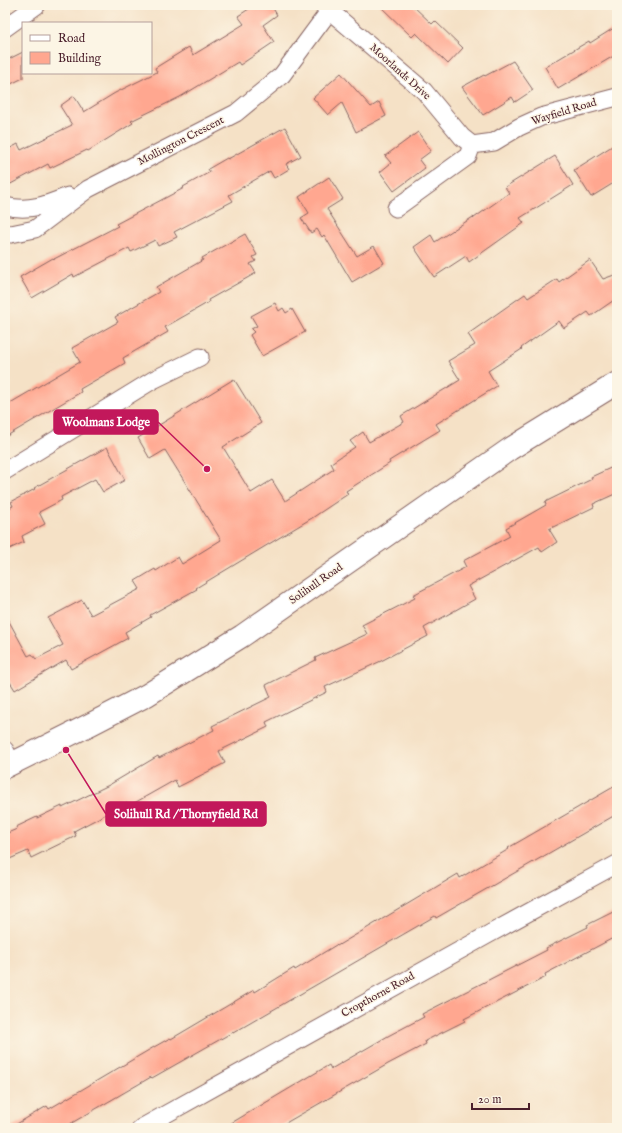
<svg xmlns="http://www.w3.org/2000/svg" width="622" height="1133" viewBox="0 0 622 1133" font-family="'IM FELL English',serif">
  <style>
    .building { fill: #ffa790 }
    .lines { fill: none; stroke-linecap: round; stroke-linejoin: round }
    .minor-casing { stroke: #866361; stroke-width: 19 }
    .tertiary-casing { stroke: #866361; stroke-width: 24 }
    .minor { stroke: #fff; stroke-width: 17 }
    .tertiary { stroke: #fff; stroke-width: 22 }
    .labels { text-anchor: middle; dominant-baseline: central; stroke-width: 3; stroke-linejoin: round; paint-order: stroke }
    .street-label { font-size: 11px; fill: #4a1f2b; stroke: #fcf5e5 }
    .leader { fill: none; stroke: #c2185b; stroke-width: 1.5 }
    .callout-dot { fill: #c2185b; stroke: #fcf5e5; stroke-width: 1.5 }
    .callout { fill: #c2185b; stroke: #c2185b; stroke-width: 1.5 }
    .callout-label { font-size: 12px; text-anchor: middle; font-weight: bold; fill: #fff }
  </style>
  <rect width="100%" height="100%" fill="#fcf5e5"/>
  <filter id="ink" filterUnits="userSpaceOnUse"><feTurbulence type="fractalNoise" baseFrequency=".025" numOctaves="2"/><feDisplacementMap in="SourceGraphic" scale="8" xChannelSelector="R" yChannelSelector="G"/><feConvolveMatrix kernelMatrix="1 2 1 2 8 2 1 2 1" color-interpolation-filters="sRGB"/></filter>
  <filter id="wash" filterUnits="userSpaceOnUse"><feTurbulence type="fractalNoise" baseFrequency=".012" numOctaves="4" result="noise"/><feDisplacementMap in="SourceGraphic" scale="16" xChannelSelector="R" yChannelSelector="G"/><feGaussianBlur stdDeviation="0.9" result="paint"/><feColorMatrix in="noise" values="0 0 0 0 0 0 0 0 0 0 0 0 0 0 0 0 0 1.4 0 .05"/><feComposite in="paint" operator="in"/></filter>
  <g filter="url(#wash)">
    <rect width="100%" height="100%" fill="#f5e1c6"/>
    <g id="blocks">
      <path class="building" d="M255,5H271L277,15L263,25L274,42L240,65L238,62L180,97L131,121L133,123L88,151L87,150L50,168L48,164L5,187V151L18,144L21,150L72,125L60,106L74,96L84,112L115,93L157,72L155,68L189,47L193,55L226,35L244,24L238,16Z
        M379,5H412L432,24L435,21L463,48L448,64L416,33L412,37Z
        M617,26V54L558,89L545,67L589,41L590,43Z
        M23,52V78L5,87V61Z
        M513,61L533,90L515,102L512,97L483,115L462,87L484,75L485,76Z
        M341,73L371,107L379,102L386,116L356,132L342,103L328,115L313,98Z
        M285,127L301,156L286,164L289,169L274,178L270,171L229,195L233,201L174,232L177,237L158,246L155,240L131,252L129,248L74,277L73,274L32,298L20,277L53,258L54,259L118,226L116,224L184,188L183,187L210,172L208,169L227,158L228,159Z
        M418,132L431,151L419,160L425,168L394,191L380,172L391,163L385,156Z
        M617,143V181L591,197L574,170Z
        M555,156L573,185L520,218L524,223L469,262L466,256L434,277L414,247L431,235L435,242L473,217L474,218L509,193L505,187Z
        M329,177L343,199L327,209L357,256L374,246L384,263L352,282L324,235L322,237L317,229L311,233L301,218L309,213L299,197Z
        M245,234L257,255L253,257L256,261L250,264L256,273L208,300L209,302L165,327L168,332L123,358L125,363L80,389L81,392L5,437V406L80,362L72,348L118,322L115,317L159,292L156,287L203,260L202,258Z
        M590,260L603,279L617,274V298L591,316L588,312L564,328L559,321L521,348L522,349L488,371L497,386L436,424L440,430L389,461L390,463L346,491L348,494L312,518L196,588L197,589L150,615L151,617L125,632L128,638L71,669L66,660L15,690L5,674V614L28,656L32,654L36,659L63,645L48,618L82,600L91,615L140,589L135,581L155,569L156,571L178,557L182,564L221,540L165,450L150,459L138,438L234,379L261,423L223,447L251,493L272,480L285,501L334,469L331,463L355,447L350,441L363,432L369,442L404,422L401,416L460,380L448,361L475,345L468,334L525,294L528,298L557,279L559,282Z
        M275,303L279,311L283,308L286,313L292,309L305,332L262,356L250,335L254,332L251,329L257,326L251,316Z
        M107,447L125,480L103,492L95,479L61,497L62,500L39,512L45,524L22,536L24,542L5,551V510L13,506L11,502L35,489L34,488Z
        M617,465V493L593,504L594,507L549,529L557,542L542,552L539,547L468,586L475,599L424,628L428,636L381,661L325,687L327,692L266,722L268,727L219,751L225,763L178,787L175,780L129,806L127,803L74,831L76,836L31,858L28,851L5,861V834L17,829L16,827L37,817V818L62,806V808L109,785L158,756L159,758L214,730L212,726L271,697L266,685L316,660L315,658L367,634L362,625L415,598L413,595L466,567L463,561L510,536L506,528L546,505L545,502L592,479L591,477Z
        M617,785V814L436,918L435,916L233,1033V1032L152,1078L151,1077L63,1128H10L47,1106L49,1109L154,1047L170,1038L171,1039L254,990L255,992L294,968L295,970L336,945L337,946L458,874L460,878L509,849L508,848Z
        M617,910V936L545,974L546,977L464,1019L465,1021L425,1041L426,1044L388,1064L277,1128H223L329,1065L331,1069L388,1036L424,1017L422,1014L547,950L546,948L588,927L587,925Z"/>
    </g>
  </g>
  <g filter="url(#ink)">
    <use href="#blocks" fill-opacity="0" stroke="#866361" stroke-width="1"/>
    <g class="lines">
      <defs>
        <path id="minor" d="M323,5L424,91L462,137L472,145
          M5,28L37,5
          M5,206C29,212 46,205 68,196
          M396,208L468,156L472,145L494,142L519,127L541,117L617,97
          M5,233L11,234L35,229L88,189L236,113L282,75L330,10
          M5,471L153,380L200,357
          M5,750L12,763
          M141,1128L491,933L617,864"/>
        <path id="tertiary" d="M5,767L91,724L147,695L242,636L510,449L617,383"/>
      </defs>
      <use href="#minor" class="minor-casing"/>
      <use href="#tertiary" class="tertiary-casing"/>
      <use href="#minor" class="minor"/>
      <use href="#tertiary" class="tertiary"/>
    </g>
  </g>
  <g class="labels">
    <g class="street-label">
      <text transform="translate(400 72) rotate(42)">Moorlands Drive</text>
      <text transform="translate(564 112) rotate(-17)">Wayfield Road</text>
      <text transform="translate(181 141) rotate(-27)">Mollington Crescent</text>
      <text transform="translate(316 584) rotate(-35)">Solihull Road</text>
      <text transform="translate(378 995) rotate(-29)">Cropthorne Road</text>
    </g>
  </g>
  <path class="leader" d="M207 469L158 422M66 750L106 814"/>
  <g class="callout-dot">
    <circle cx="207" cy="469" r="4"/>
    <circle cx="66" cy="750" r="4"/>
  </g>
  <g class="callout">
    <rect x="54" y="410" width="104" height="24" rx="4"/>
    <rect x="106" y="802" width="160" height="24" rx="4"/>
  </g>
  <g class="callout-label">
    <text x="106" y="426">Woolmans Lodge</text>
    <text x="186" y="818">Solihull Rd / Thornyfield Rd</text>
  </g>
  <rect width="622" height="1133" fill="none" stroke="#fcf5e5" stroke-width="20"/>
  <rect x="22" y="22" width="130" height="52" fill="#fcf5e5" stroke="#b59f9b"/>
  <rect x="30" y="35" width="20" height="6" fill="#ffffff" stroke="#b59f9b"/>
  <text x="58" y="42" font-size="12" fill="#4a1f2b">Road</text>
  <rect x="30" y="52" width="20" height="12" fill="#ffa790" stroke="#b59f9b"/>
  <text x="58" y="62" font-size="12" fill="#4a1f2b">Building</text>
  <path d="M472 1103v6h57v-6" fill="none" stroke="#4a1f2b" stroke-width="2"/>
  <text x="478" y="1103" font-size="12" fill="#4a1f2b" stroke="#fcf5e5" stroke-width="3" paint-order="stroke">20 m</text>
</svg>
